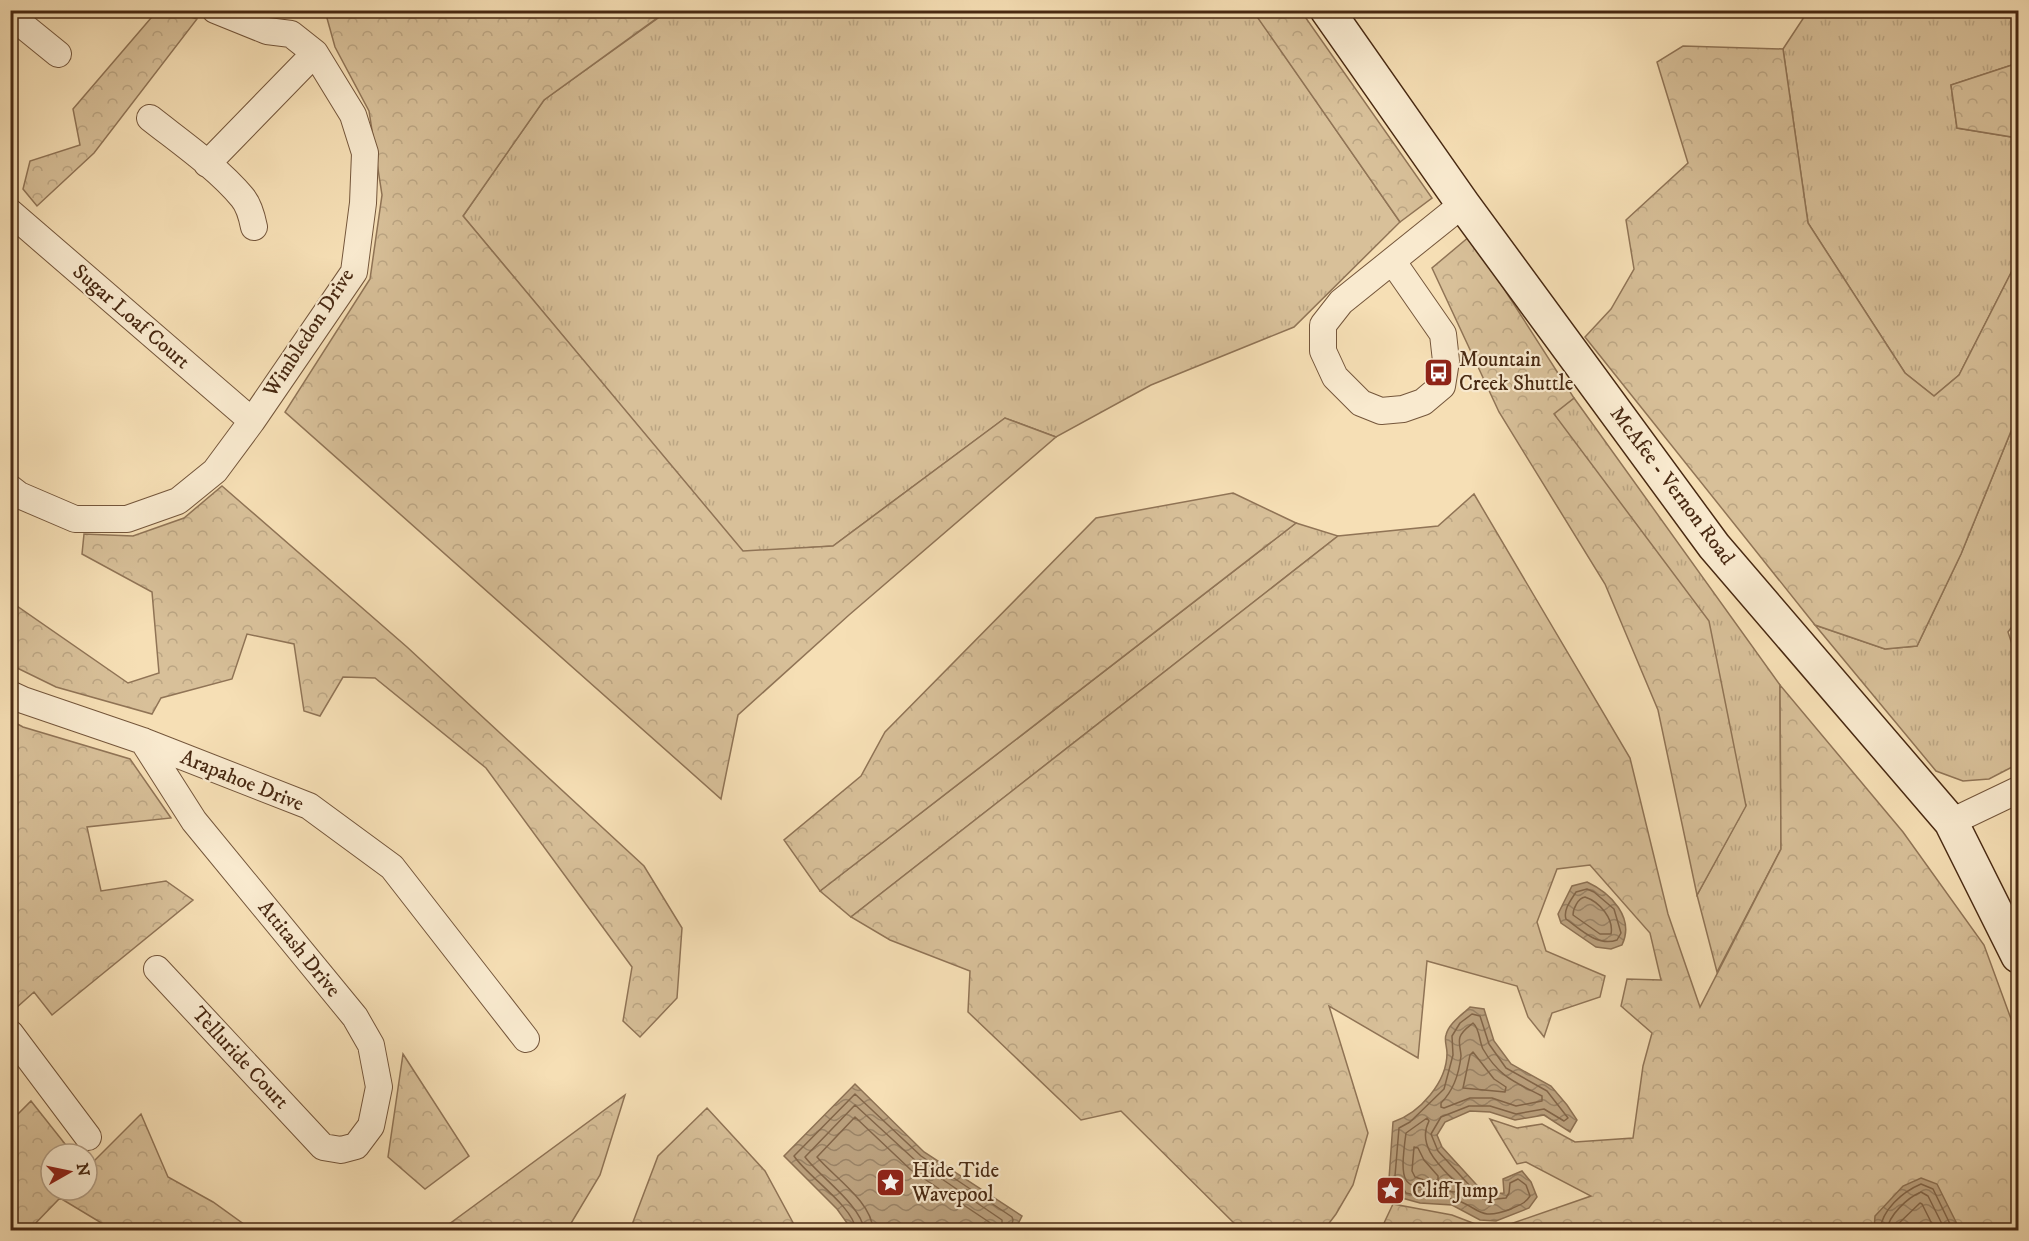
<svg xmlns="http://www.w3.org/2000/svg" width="2029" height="1241" viewBox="0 0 2029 1241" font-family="'IM FELL DW Pica',serif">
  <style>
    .grass { fill: url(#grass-tufts); stroke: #907456; stroke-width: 1.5 }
    .forest { fill: url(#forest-crowns); stroke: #907456; stroke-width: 1.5 }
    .water { fill: url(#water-waves); stroke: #8d7153; stroke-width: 1.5 }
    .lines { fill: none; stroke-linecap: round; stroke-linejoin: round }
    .shore { stroke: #826548; stroke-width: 1.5 }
    .minor-casing { stroke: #74563b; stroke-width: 28 }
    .secondary-casing { stroke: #482912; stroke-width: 36 }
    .minor { stroke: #f9eacf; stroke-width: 26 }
    .secondary { stroke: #f9eacf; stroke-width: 33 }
    .labels { text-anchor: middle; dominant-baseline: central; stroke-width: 4.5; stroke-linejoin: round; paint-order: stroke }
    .street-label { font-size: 21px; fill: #482912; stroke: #f9eacf }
    .poi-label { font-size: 21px; fill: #482912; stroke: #f9eacf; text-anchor: start }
  </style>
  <defs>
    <pattern id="grass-tufts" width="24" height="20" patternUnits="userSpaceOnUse" patternTransform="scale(1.5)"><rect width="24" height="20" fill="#d8c099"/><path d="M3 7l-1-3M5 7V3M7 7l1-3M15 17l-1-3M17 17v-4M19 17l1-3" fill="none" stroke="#bba583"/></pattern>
    <pattern id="forest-crowns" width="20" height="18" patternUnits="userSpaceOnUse" patternTransform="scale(1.5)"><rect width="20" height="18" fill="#d8c099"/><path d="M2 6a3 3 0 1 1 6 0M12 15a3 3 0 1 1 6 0" fill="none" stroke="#bba583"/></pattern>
    <pattern id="water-waves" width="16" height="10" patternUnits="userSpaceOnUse" patternTransform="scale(1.5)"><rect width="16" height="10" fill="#bba17e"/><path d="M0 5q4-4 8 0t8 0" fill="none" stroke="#9a8366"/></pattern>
  </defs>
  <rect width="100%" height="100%" fill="#f6dfb5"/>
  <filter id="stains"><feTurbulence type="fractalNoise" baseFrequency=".00333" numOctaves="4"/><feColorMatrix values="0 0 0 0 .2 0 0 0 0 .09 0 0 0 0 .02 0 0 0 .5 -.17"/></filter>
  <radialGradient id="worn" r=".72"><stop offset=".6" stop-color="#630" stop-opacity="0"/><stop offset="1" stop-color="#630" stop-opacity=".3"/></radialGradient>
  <path class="grass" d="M1253,10L1400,222L1294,327L1151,385L1056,437L1005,418L833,546L743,552L463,216L544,100L668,11Z
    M1808,11H2018V63L1951,85L1957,128L2018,138V259L1959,375L1934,396L1905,373L1808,223L1783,49Z
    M1574,398L1780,685L1781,849L1717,972L1697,895L1746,805L1554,413Z
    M2018,414V619L2008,632L2018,663V764L1989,779L1963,781L1936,771L1815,625L1885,649L1917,646L1961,554Z
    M1296,523L1338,536L851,917L820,891Z"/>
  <path class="forest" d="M668,10L544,100L463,216L743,551L833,546L1005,418L1056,437L849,615L738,715L721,799L285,412L370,279L382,195L369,111L335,47L325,11Z
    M157,11H173L197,19L94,153L37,206L23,189L30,161L80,145L73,109Z
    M1253,11H1301L1432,198L1400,222Z
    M1683,46L1783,49L1808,223L1905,373L1934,396L1959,375L2018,259V414L1961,554L1917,646L1885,649L1815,625L1585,337L1611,309L1634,269L1626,220L1688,163L1657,62Z
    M2018,63V138L1957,128L1951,85Z
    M1470,236L1574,398L1554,414L1709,621L1746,806L1697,895L1658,710L1605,584L1499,412L1432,268Z
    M222,486L407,647L644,866L682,928L677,998L640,1037L623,1021L632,967L486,768L375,678L343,677L320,716L304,711L294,644L247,634L232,679L161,698L152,714L56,687L11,665V602L128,683L159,673L152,592L82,554L84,534L133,536L184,518Z
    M1233,493L1296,523L820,891L784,840L861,776L885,732L1096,518Z
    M1474,494L1630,758L1668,914L1700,1007L1781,849L1780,685L1903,832L1984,945L2018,1038V1230H1493L1591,1196L1526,1162L1517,1164L1490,1119L1517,1128L1542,1124L1575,1142L1633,1138L1643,1066L1652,1033L1621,1006L1627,979L1661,980L1650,933L1590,865L1557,869L1537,922L1546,951L1605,976L1600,997L1552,1013L1544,1037L1528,1017L1517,986L1427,961L1418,1058L1329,1006L1368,1133L1353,1185L1336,1214L1324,1230H1241L1121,1111L1081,1120L968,1012L970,971L890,940L851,917L1338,536L1438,526Z
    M10,720L23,727L130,759L171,818L87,827L101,891L166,881L193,900L52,1015L34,992L16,1008L11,1000Z
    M403,1054L469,1156L425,1189L388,1157Z
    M625,1095L600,1175L567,1230H441Z
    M31,1101L73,1154H51V1190H87V1168L141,1114L168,1177L213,1202L252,1230H113L60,1198L29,1230H11V1121Z
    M707,1108L765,1171L797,1230H630L658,1156Z
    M1393,1204L1452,1215L1491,1230H1391L1384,1223Z"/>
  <path class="water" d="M1587,882C1611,893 1635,918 1622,945L1611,949L1596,947L1561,923L1558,914L1572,886Z
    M1470,1007L1484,1009L1494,1041L1511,1064L1551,1086L1567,1105L1577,1120L1570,1132L1544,1115L1515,1120L1490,1112L1470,1111L1445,1122L1437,1135L1442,1147L1485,1194L1504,1193L1503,1179L1522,1171L1531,1182L1537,1197L1529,1208L1496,1221L1480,1220L1452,1205L1420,1203L1402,1198L1389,1179L1393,1122C1420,1113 1447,1082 1447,1053C1447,1047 1444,1040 1446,1035C1449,1023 1462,1015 1470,1007Z
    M855,1084L924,1152L1022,1216L1015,1230H852L837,1209L784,1156Z
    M1921,1178L1937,1184L1960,1230H1874L1875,1216L1903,1186Z"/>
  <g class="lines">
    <path class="shore" d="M1587,889L1594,892L1614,909L1621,933L1617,940C1598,947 1581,930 1566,919C1563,910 1571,900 1576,892Z
      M1585,897C1600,902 1614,919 1611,934H1600L1573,915C1573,909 1578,898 1585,897Z
      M1472,1014L1480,1016L1489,1044L1506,1068L1547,1091L1568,1118L1564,1121L1544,1109L1516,1114L1490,1106H1469L1441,1117L1431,1134L1438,1151L1481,1198L1486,1200L1506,1198L1509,1193L1510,1183L1518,1179L1526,1185L1530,1196C1525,1204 1519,1205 1511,1209C1477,1222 1481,1207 1453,1199C1439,1195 1422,1197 1406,1193L1395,1176L1399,1128L1410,1122L1444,1089L1453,1055L1452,1036L1460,1023Z
      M1473,1023C1480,1029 1479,1041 1483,1049C1499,1077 1515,1082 1542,1096V1101L1516,1106L1492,1098H1470L1444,1108L1441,1107V1103C1453,1091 1459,1074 1461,1056C1461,1050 1458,1043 1460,1037C1462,1031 1468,1027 1473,1023Z
      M1473,1052L1494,1079L1506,1087L1505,1092L1463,1088L1470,1055Z
      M1427,1118L1429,1121C1415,1148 1445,1170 1461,1188L1460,1193C1407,1183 1397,1199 1406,1133Z
      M1414,1147L1418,1148L1424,1160L1438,1176V1181L1424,1180L1415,1177L1412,1171Z
      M856,1230C853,1206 808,1177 794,1156L855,1094L921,1156L1012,1217L1013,1220L1010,1230
      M864,1230C862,1206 819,1176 805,1157L855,1105L917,1162L1002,1220V1230
      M873,1230C872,1202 834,1177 817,1157L855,1117L911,1170L992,1224L993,1230
      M1880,1230C1882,1210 1902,1192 1921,1184L1933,1189L1953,1230
      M1887,1230C1889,1215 1907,1198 1921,1192L1928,1196L1945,1230
      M1896,1230L1897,1225L1920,1203L1922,1204L1935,1230"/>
    <defs>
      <path id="minor" d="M10,15L58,54
        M150,118C179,141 218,168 242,197C249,205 252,217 254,227
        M207,164L315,53
        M10,212L252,421
        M1393,262L1443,334L1446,361L1442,386L1423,402L1403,409L1381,411L1361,403L1335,377L1323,351V325L1341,302L1463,204
        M10,488L19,495L75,519H127L178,501L215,471L252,421L354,272L363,203L365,153L353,115L315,53L291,34L267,31L215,10
        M10,694L23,700L143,741L309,806L392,867L526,1039
        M143,741L194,821L355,1017L371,1045L379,1087L371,1126L356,1146L341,1150L323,1147L157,969
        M1951,822L2018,790
        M10,1033L88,1137"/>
      <path id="secondary" d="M1327,10L1463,204L1714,546L1951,822L2018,956"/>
    </defs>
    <use href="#minor" class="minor-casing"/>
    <use href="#secondary" class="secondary-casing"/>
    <use href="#minor" class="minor"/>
    <use href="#secondary" class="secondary"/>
  </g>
  <defs>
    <symbol id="bus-square" viewBox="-11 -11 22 22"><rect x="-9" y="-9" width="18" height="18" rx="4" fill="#8f2418" stroke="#f9eacf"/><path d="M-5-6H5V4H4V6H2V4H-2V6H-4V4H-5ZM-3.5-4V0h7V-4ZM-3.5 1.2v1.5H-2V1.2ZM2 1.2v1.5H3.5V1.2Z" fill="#fff"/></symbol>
    <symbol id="sight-square" viewBox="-11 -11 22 22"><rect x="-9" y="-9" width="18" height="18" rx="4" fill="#8f2418" stroke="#f9eacf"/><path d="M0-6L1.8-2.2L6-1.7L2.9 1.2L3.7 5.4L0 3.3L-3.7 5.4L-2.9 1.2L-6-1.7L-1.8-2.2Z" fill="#fff"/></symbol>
  </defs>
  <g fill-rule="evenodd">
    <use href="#bus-square" x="1422" y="356" width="33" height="33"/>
    <use href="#sight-square" x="874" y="1166" width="33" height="33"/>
    <use href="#sight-square" x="1374" y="1174" width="33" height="33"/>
  </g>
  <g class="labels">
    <g class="street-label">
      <text transform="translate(131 317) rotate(41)">Sugar Loaf Court</text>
      <text transform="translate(309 333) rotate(-57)">Wimbledon Drive</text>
      <text transform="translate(1672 486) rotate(53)">McAfee - Vernon Road</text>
      <text transform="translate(242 781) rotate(22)">Arapahoe Drive</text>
      <text transform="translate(299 949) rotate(51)">Attitash Drive</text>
      <text transform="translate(240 1058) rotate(47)">Telluride Court</text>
    </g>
    <g class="poi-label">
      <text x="1459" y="360">Mountain<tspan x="1459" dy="24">Creek Shuttle</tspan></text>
      <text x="912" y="1171">Hide Tide<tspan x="912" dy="24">Wavepool</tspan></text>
      <text x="1412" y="1191">Cliff Jump</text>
    </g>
  </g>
  <rect width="2029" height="1241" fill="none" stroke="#f6dfb5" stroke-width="36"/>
  <rect x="12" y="12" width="2005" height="1217" fill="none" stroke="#482912" stroke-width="3"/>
  <rect x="18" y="18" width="1993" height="1205" fill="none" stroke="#482912" stroke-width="1.5"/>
  <g transform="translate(69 1172) rotate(81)"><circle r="28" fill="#f9eacf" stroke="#b29d83" stroke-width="1.5"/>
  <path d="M0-4.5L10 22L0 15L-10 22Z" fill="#8f2418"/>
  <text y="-9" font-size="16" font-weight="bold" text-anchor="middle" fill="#482912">N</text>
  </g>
  <rect width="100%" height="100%" filter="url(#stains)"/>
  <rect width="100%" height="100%" fill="url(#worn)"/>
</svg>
